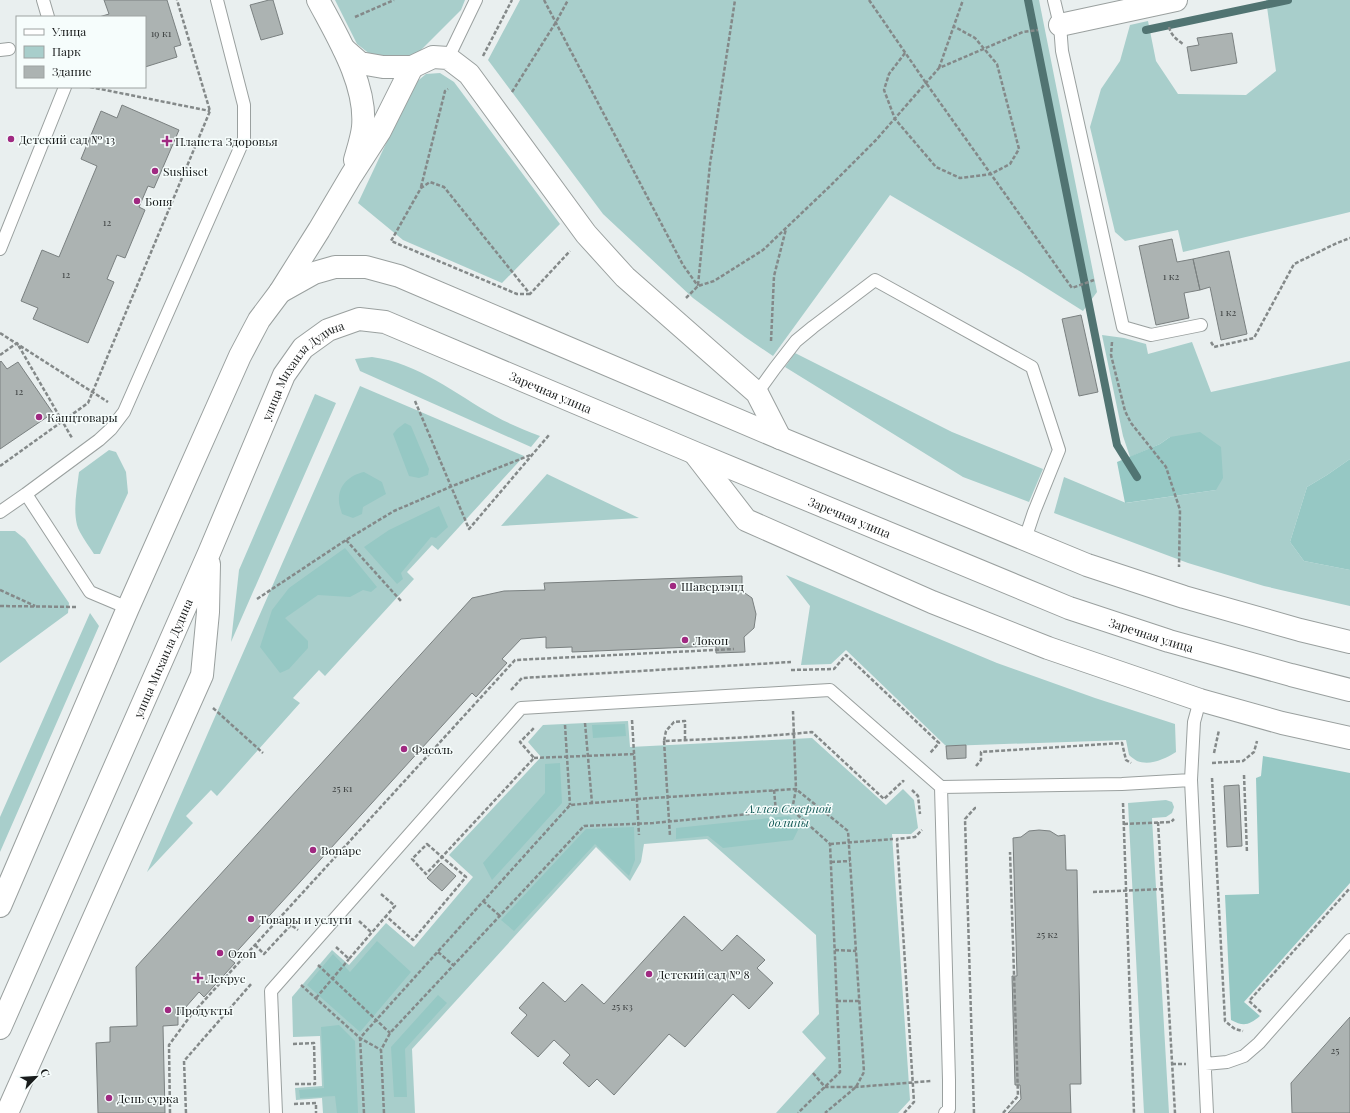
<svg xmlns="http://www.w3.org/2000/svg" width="1350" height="1113" viewBox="0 0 1350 1113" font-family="'Playfair Display',serif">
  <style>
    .green { fill: #a8cecb }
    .forest { fill: #96c8c4 }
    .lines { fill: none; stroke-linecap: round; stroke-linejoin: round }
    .stream { stroke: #517472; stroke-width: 8 }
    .building { fill: #acb3b2; stroke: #7a8080 }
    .lane-casing { stroke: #9aa09f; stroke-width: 14 }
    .street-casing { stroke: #9aa09f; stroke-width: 24 }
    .path { stroke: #848989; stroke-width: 2.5; stroke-dasharray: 4 2; stroke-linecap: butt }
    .lane { stroke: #fff; stroke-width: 12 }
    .street { stroke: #fff; stroke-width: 22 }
    .poi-dot { fill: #a02981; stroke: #f6fdfc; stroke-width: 1.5 }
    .labels { text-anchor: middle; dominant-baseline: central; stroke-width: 3; stroke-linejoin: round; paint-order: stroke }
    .number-label { font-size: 10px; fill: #3e4242 }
    .poi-label { font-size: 12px; fill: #191c1c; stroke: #f6fdfc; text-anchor: start }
    .street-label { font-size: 12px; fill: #191c1c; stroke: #f6fdfc }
    .park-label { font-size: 12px; font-style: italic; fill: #155b58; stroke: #f6fdfc }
  </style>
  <rect width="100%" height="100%" fill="#e9efef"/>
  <path class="green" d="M335,0H465L461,10L419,52L397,61L375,58L357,44Z
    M520,0H1039L1097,292L1083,311L1021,272L890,195L773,356L745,337L693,298L603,214L488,60Z
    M1266,0H1350V212L1183,252L1178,230L1125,241L1115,232L1090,127L1101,89L1120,61L1130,25L1148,21L1156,61L1178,94L1246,95L1276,71Z
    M440,73L454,82L560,224L502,283L403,240L358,203L414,84L426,74Z
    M1102,335L1124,338L1146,344L1148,354L1192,342L1211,392L1350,361V459L1327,475L1307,487L1290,542L1304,561L1350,570V606L1264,586L1188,563L1054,513L1064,477L1126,503L1216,490L1170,437L1160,444L1130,457L1123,436Z
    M795,353L952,432L1043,469L1029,502L963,477L785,367Z
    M372,357C419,363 455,394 495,416C509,424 525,430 540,436L531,447L360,371L355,359Z
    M360,386L524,456L438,550L432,545L407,572L414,579L325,676L319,670L293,698L300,703L217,796L211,790L186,816L193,823L147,872Z
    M315,394L336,403L231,642L239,570Z
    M109,450L116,452L126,472L128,493L100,554H94C89,546 79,533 77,525C73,508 77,489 79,472Z
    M547,474L639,518L501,526Z
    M0,531H15L25,539L69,603L68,613L0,663Z
    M786,575L997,663L1095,698L1175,724L1176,752C1165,759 1150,766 1137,761C1134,759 1131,757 1129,755L1126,740L946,746L846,650L831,664L801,665L810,606Z
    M90,613L99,626L0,852V817Z
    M628,721L630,747L812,738L886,805L903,789L914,800L918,828L911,834H892L910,1100L898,1113H776L826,1058L802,1032L819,1014L816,935L707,839L644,844L641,862L630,881L596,847L412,1049L415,1113H323L322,1098L296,1100L295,1088L322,1086L320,1036L293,1037L292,997L332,950L349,965L386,923L414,947L473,877L449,855L541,757L528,742L543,725Z
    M1166,800L1172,802L1174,807L1172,813L1166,817L1152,818L1169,1113H1144L1128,803Z"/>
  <path class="forest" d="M405,423L411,426L429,469L428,475L419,478L409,476L393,434L397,429Z
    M1200,432L1221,447L1223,478L1216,490L1125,503L1117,462L1160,444L1170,437Z
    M1350,459V570L1304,561L1290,542L1307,487L1327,475Z
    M364,472L382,482L386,494L363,507L362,514L353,518L342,514C341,510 339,505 339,501C338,485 350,475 364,472Z
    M439,506L448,527L436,538L431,537L401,573L403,579L397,584L364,547L389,530Z
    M345,548L377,587L371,592L363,590L350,597L318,595L285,618L308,641V648L289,669L280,673L260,647L272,610L289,588Z
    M625,724L626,736L593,738L592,725Z
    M1263,756L1350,773V883L1244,1002L1260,1016C1249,1025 1244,1027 1231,1020L1225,895L1259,894L1256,778L1261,776Z
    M560,763L562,803L492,880L483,863L545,793V764Z
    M789,816L800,826L793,840L723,848L708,836L676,839V828Z
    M634,827L635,860L629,876L595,844L514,931L501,920L586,829Z
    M377,941L411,972L360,1032L307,985L333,954L350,972Z
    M438,995L447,1003L405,1049L407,1097H394L391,1047Z
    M339,1025L355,1041L358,1113H337L335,1096L300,1098L299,1090L324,1088L321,1027Z"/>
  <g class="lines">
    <path class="stream" d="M1028,0L1117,445L1137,477
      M1146,30L1288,0"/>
  </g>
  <path class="building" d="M104,0H167L181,45L174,47L177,57L145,67V17H99L109,14Z
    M269,0H273L283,34L261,40L250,5Z
    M1232,33L1237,63L1191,71L1187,47L1199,45L1197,38Z
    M122,105L179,130L154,188L148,186L139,207L145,210L125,258L117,255L107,279L114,282L88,343L33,319L38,308L21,301L42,250L59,257L97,166L81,159L101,111L117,118Z
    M1172,239L1177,262L1193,259L1200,290L1184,293L1189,318L1156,325L1139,246Z
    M1229,251L1247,334L1221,340L1210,287L1200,290L1193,259Z
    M1081,315L1098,392L1079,396L1062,319Z
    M1,361L7,369L18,362L53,413L0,449V362Z
    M742,576V591L752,598L756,614L754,628L744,637L745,652L716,653V646L572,652V647L546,648V637L521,639L502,659L507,663L476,697L472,693L230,959L235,963L204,997L199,992L178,1016V1025L163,1026L165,1113H98L96,1043L110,1042V1027L137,1026L136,967L472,598L504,591L545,590L544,583Z
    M966,745V758L947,759L946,746Z
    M1239,785L1242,846L1227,847L1224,786Z
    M1039,830L1050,831L1058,836L1065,835L1066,870H1077L1081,1084H1070L1071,1113H1008L1021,1099L1020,1085H1015L1012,976H1017L1013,838L1021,837L1029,831Z
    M441,863L456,876L442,891L427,878Z
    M684,916L722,951L737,935L765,960L757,968L773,983L749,1009L733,994L685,1047L669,1034L614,1095L597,1079L589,1087L563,1063L570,1055L554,1040L538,1057L511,1033L527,1015L519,1008L543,982L565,1002L582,984L604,1004Z
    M1350,1017V1113H1292L1291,1083Z"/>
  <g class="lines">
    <defs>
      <path id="lane" d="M43,0L48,17
        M1054,0L1060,25L1062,51L1123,327L1151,335L1201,325
        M0,50L9,49
        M448,58L476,0
        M0,249L65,87
        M757,393L775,368L796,341L813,327L875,280L1032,367L1059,450L1034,512L1025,539
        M26,494L99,440L111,429L124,412L244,139V105L217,0
        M0,512L26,494L90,592L128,608
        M1200,700L1194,722L1191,780L1207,1113
        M941,787L949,1080V1109L945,1113
        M1205,1064L1227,1062L1244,1056L1259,1043L1350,940
        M276,1113L271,991L521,708L830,690L941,787L1122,784L1191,780"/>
      <g id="street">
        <path d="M318,0C337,36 367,84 363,127C362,137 358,149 355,160"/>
        <path d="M1060,25L1176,0"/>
        <path d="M344,49L360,63L383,67H412L433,57L448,58L469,74L586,234L625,277L757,393L780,438"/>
        <path d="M280,292L314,273L335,267H366L399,276L780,438L1087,565L1184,597L1300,630L1350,642"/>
        <path d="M695,454L746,520L932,602L1048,648L1200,700L1282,723L1350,738"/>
        <path d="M0,906L128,608L240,356L259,320L280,292L319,230L351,176L380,131L412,67"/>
        <path id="s1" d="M0,1028L209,553L284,375L303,348L328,330L359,319L385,322L695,453L1069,608L1169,641L1291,675L1350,690"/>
        <path d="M7,1113L202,675L208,612L209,564"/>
      </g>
    </defs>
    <use href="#lane" class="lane-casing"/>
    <use href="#street" class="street-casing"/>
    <path class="path" d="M544,0L683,265L698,286
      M869,0L926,83L1072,288L1094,280
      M355,17L394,0
      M1169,27C1171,35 1176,39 1183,44
      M905,53L889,74L884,90L895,119L936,167L960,178L991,174L1010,164L1019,149L997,64L975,38L955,27
      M483,56L512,0
      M939,68L963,0
      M90,87L210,111
      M512,92L556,22L568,0
      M421,187L445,91L448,89
      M698,285L710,164L735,0
      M530,294H517L391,241L421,188L430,182L444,187L530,294L570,251
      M686,298L698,286L714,281L763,250L828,188L876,140L939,68L1023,32L1038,30
      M0,333L108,402
      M771,341L774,276L786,229
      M1112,342L1111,355L1125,411L1131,423L1166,467L1180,510L1179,567
      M1211,342L1214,347L1254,338L1294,264L1337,243L1350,238
      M0,355L17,343L72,438
      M415,401L469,529L549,435
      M0,466L88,403L210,111L177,0
      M346,540L401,601
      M0,590L35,606
      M257,599L346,540L394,511L450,487L533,454
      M0,606L78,607
      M791,670L834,669L846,655L939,743L930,753
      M511,690L522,678L791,662
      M213,708L263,753
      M632,720L639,835
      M585,723L592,803
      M565,725L570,805
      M685,740V721L674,722L666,731L664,741C713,739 763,737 812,732L884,799L903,781L904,782
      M664,741L670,836
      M1214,753L1219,730
      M534,758L634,754
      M1212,763L1243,761L1254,752L1257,741
      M976,766L981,760V752L1122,743L1126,760L1131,763
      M1244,775L1247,853
      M1212,778L1225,1021L1235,1029L1243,1031
      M774,790L776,812
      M912,790L918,796L920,814
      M1123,803L1134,1113
      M792,810L796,789L793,711
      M1158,822L1175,1113
      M1124,824L1171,822L1174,819
      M427,844L442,857L426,874L412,859Z
      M830,844L893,839
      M831,862L850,861
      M1093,892L1162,889
      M381,894L395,906L386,916
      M483,901L500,916
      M359,921L372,933
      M255,945L264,954L291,925L298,930
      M336,947L349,959L386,916L413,940L466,877L442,857L534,758L520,742L534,728
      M835,950L856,951
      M438,952L453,965
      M318,965L390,1033
      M301,985L360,1038L381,1050
      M316,998L349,959
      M837,1001H859
      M1261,1012L1249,1001L1350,888
      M293,1044L314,1043L315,1084H294
      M1172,1064H1186
      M813,1073L825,1087H856L931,1081
      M294,1104L316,1103V1113
      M170,1113L169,1045L191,1015L515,660L734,649
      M186,1113L184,1061L252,983
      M364,1113L360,1038L570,805L651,798L796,789L848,831L864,1072L856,1087L825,1113
      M384,1113L381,1050L390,1033L584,826L653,823L792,810L830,844L840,1072C826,1086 812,1099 798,1113
      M904,1113L914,1102L897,839L915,837L922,830
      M974,1113L965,819L975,808H978
      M1003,1113L1018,1096L1010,852"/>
    <use href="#lane" class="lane"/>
    <use href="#street" class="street"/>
  </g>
  <g class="poi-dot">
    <circle cx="11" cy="139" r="4"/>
    <path d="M165 135h4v4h4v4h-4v4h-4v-4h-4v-4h4z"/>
    <circle cx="155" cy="171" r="4"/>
    <circle cx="137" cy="201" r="4"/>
    <circle cx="39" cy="417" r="4"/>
    <circle cx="673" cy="586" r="4"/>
    <circle cx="685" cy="640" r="4"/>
    <circle cx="404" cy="749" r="4"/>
    <circle cx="313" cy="850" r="4"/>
    <circle cx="251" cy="919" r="4"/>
    <circle cx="220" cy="953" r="4"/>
    <circle cx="649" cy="974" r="4"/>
    <path d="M196 972h4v4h4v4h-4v4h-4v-4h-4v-4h4z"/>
    <circle cx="168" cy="1010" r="4"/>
    <circle cx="109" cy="1098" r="4"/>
  </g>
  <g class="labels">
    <g class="number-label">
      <text x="161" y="33">19 к1</text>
      <text x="107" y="222">12</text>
      <text x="66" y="274">12</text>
      <text x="1171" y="276">1 к2</text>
      <text x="1228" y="312">1 к2</text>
      <text x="19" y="391">12</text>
      <text x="342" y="788">25 к1</text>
      <text x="1047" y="934">25 к2</text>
      <text x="622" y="1006">25 к3</text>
      <text x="1335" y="1050">25</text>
    </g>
    <g class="poi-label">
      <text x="19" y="139">Детский сад № 13</text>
      <text x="175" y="141">Планета Здоровья</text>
      <text x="163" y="171">Sushiset</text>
      <text x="145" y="201">Боня</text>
      <text x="47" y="417">Канцтовары</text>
      <text x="681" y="586">Шаверлэнд</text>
      <text x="693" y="640">Локон</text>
      <text x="412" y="749">Фасоль</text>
      <text x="321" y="850">Bonape</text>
      <text x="259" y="919">Товары и услуги</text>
      <text x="228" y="953">Ozon</text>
      <text x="657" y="974">Детский сад № 8</text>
      <text x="206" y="978">Лекрус</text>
      <text x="176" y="1010">Продукты</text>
      <text x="117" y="1098">День сурка</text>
    </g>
    <g class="street-label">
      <text stroke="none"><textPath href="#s1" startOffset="728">улица Михаила Дудина</textPath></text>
      <text stroke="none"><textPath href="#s1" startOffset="1015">Заречная улица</textPath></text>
      <text stroke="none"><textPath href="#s1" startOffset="1339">Заречная улица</textPath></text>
      <text stroke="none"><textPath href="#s1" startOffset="1663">Заречная улица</textPath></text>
      <text stroke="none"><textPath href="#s1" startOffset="404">улица Михаила Дудина</textPath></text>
    </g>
    <g class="park-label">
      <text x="789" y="808">Аллея Северной<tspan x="789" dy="14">долины</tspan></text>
    </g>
  </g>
  <rect x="16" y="16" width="130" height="72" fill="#f6fdfc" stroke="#9ea3a2"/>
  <rect x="24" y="29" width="20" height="6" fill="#ffffff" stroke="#9ea3a2"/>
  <text x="52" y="36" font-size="12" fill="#191c1c">Улица</text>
  <rect x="24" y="46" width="20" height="12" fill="#a8cecb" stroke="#9ea3a2"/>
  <text x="52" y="56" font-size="12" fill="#191c1c">Парк</text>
  <rect x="24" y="66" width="20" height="12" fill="#acb3b2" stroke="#9ea3a2"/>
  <text x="52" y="76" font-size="12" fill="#191c1c">Здание</text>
  <g transform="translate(36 1077) rotate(65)" stroke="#f6fdfc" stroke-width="3" paint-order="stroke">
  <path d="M0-3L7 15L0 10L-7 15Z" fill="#191c1c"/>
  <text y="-6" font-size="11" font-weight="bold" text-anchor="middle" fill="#191c1c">С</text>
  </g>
</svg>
